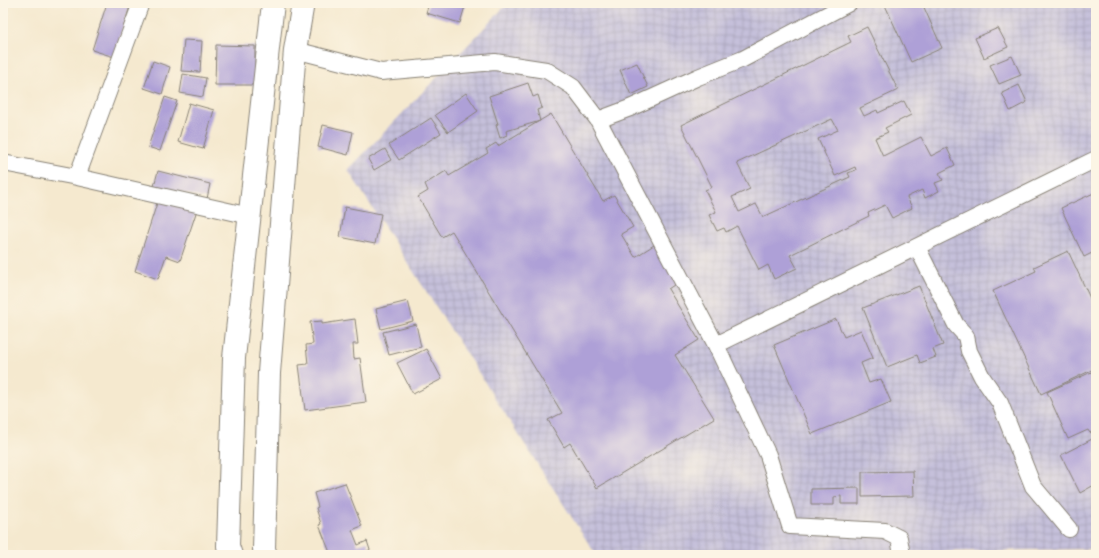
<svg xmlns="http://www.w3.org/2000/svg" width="1099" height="558" viewBox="0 0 1099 558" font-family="Kalam,sans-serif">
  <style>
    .industrial { fill: url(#industrial-grid) }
    .building { fill: #aea0d7; fill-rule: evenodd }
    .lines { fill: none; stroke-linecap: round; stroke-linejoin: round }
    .minor-casing { stroke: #888276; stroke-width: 18 }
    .highway-casing { stroke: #888276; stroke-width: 24 }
    .minor { stroke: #fff; stroke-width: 16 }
    .highway { stroke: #fff; stroke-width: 22 }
  </style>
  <defs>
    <pattern id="industrial-grid" width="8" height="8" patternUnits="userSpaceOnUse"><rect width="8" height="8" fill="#c5c0da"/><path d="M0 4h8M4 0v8" fill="none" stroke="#a9a4ba"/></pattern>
  </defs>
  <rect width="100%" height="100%" fill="#fcf5e5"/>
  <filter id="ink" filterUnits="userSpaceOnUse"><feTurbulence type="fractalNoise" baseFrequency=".025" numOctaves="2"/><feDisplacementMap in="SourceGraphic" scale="8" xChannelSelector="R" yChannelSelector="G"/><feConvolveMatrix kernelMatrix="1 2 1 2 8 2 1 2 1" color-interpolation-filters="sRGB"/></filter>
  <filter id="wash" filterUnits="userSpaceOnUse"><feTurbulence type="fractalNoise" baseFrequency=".012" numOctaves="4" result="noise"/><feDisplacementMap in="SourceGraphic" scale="16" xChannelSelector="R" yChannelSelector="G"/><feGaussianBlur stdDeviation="0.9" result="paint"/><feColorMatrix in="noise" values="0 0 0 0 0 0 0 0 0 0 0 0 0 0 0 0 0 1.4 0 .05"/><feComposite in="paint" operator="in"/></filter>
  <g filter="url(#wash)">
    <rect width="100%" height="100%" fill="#f5e9cf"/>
    <path class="industrial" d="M508,3H1096V549L757,555H596L348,170Z"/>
    <g id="blocks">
      <path class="building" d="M107,3H131L114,57L92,50Z
        M429,3H466L460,23L426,13Z
        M884,3H922L942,48L911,62Z
        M867,27L898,90L860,108L864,116L877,110L878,113L904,101L911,115L885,128L888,132L875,138L883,156L921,137L931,156L947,148L955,165L939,173L943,180L935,183L939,191L925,198L922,190L907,197L912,208L892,218L885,205L868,213L869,216L790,255L797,268L774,279L768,265L759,270L737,226L726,232L724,228L717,231L709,215L716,212L705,190L712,187L681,125L851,42L848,36ZM832,119L838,130L818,139L835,176L855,167L856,170L848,173L850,177L763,217L756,204L739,212L732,197L750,189L737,163Z
        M998,28L1008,47L984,58L975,38Z
        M184,40L202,41L200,72L181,71Z
        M216,45L255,46V85H215Z
        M1012,56L1021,75L999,84L990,65Z
        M153,61L170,67L162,94L144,88Z
        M637,63L648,87L631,95L620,70Z
        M183,74L206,78L203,97L180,93Z
        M528,83L533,97L538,95L542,108L537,110L540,121L506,131L507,135L500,138L496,125L498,124L489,96Z
        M1019,85L1027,102L1010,111L1002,93Z
        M466,93L478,111L448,132L435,115Z
        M165,97L177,101L160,151L148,147Z
        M189,103L214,110L203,149L178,142Z
        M551,114L603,201L614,195L633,227L621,234L635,257L654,245L677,283L668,289L699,340L675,355L714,418L597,488L570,443L564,447L548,420L562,413L452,231L442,237L418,197L428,191L425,184L446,171L449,176L488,153L486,149L496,143L498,146Z
        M431,118L441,133L399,160L389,145Z
        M323,125L353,132L348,155L318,147Z
        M385,149L391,160L374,170L368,159Z
        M158,171L210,184L207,199L154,186Z
        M1096,192V251L1084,257L1061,208Z
        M159,197L197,210L180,261L166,256L158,279L135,271Z
        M345,207L381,214L375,244L340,237Z
        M1068,251L1096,311V368L1041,394L993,291L1036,271L1034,267Z
        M919,286L943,345L933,349L936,357L920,363L917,355L887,367L863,308Z
        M408,301L413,321L381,329L376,309Z
        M355,319L358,344H353L354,359L360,358L366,402L305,410L299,365L308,364L306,345L313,344L310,322L322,321V324Z
        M836,319L844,337L861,330L873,358L861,363L869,383L881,379L891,402L812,434L774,345Z
        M416,324L421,347L389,355L383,332Z
        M426,349L442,379L413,394L397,363Z
        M1096,370V430L1090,433L1088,430L1068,439L1047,392Z
        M1096,437V484L1080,493L1061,455Z
        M913,471L914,496L862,497V472Z
        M345,483L362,526L352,530L358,545L367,541L370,550L360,554L361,555H331L319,525L321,524L316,508L318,507L314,493Z
        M859,488V504H841V496L834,497V505H811V489Z"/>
    </g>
  </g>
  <g filter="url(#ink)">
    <use href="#blocks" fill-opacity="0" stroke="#888276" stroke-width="1"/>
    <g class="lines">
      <defs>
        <path id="minor" d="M295,50L381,72L495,62L546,70L573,87L598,120L716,345L768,455L790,526L885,531L899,538L902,555
          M598,120L630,108L698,77L743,59L849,3
          M3,163L77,177L250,216
          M77,177L141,3
          M917,247L956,325L966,336L969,351L982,377L1000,403L1033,486L1069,529
          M716,345L1096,159"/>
        <path id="highway" d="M231,555L228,546L234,358L273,3
          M266,555L264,549L269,373L295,50L303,3"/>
      </defs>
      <use href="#minor" class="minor-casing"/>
      <use href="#highway" class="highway-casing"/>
      <use href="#minor" class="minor"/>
      <use href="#highway" class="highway"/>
    </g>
  </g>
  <rect width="1099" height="558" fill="none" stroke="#fcf5e5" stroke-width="16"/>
</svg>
